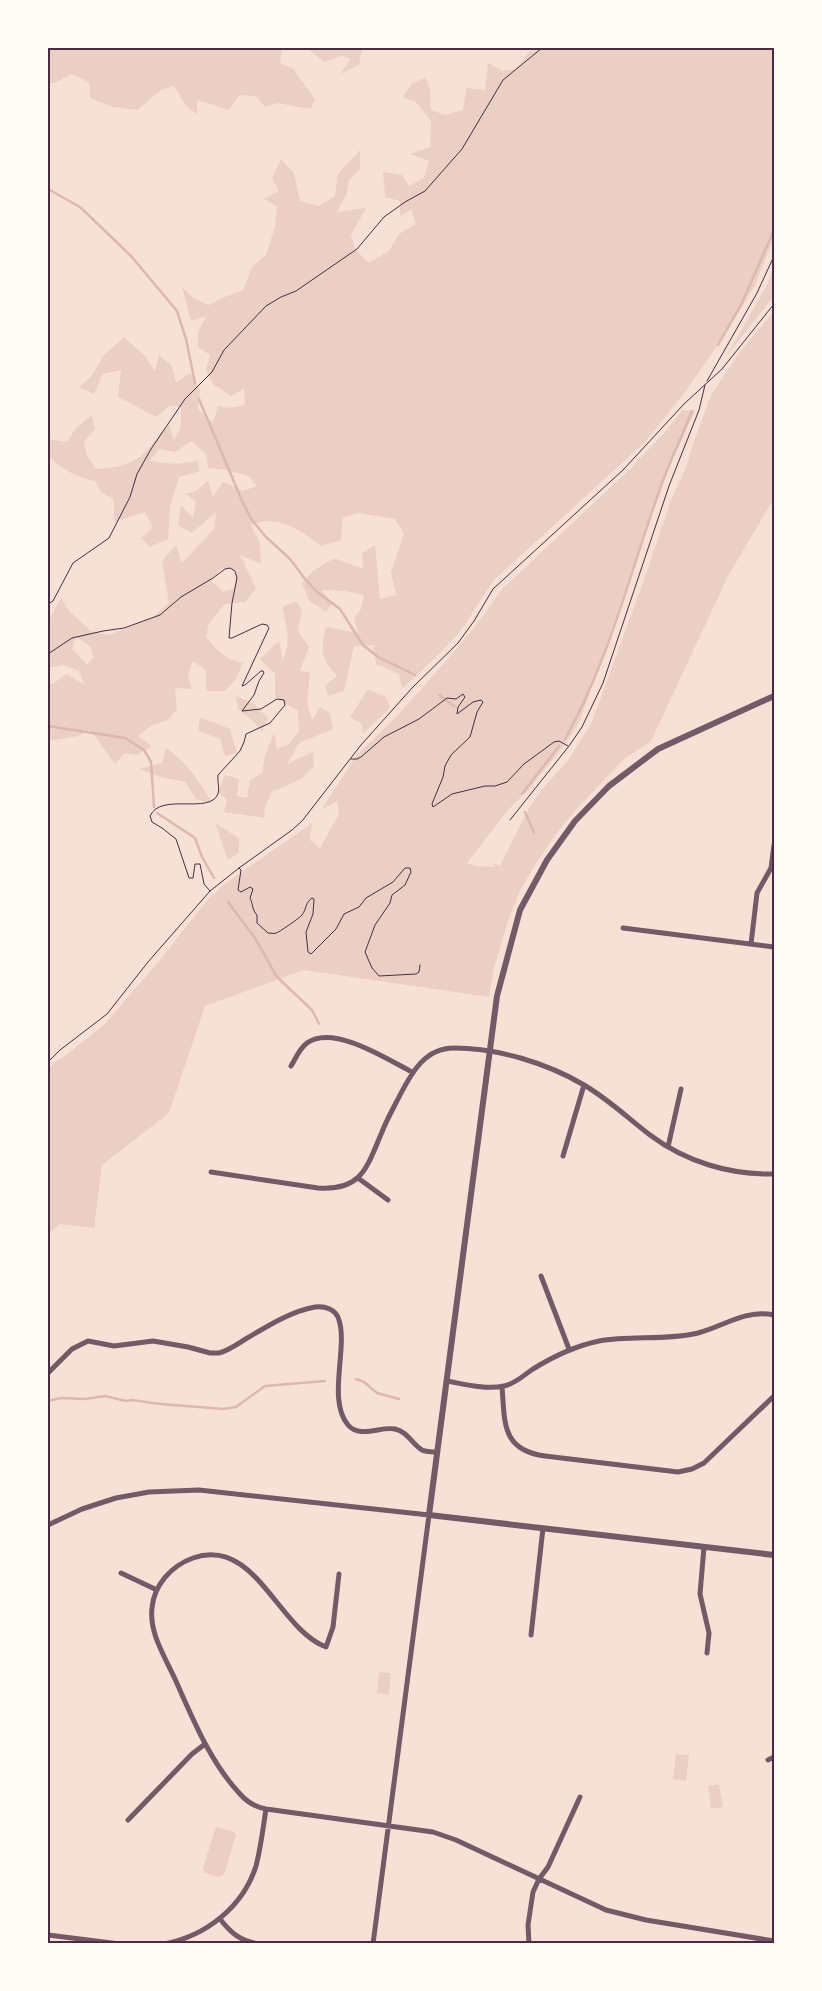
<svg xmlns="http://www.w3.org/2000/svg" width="822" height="1991" viewBox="0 0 822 1991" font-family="'Fira Sans',sans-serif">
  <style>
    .green { fill: #ebcfc5; fill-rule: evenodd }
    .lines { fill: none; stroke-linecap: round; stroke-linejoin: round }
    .stream { stroke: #dcb8b0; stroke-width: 2.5 }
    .path { stroke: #4a2c40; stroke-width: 1 }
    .minor { stroke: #755966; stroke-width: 5 }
    .tertiary { stroke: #755966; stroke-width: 6 }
    .neatline { fill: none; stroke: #4a2c40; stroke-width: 2 }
  </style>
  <rect width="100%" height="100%" fill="#f7e1d7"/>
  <path class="green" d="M48,48H282L280,63L293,69L315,99L311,109L277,103L265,107L256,96L239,95L229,110L197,100V114L186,106L174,86L161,90L137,110L112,107L90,98L89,82L71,74L55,83H48Z
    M307,48H362L359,65L340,74L351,59L342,56L324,62Z
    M546,48H774V238L754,287L720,342L685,392L646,441L494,580L460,632L434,659L402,689L399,674L376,664L373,645L354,646L344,691L328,696L325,685L337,676C319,656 321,651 326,627L358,633L354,618L361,609L364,595L345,591L321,590L333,603L326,612L309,600L302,583L313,571L334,558L363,569L362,553L375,545L380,599L396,595L391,572L404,534L395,519L359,513L343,517L341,540L321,546C300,530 278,514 251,525L260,543L261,564L240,555L256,588L245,602L225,604L209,623L206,637C217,651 225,659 243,663L235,680L225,691H206V670L193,661L188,675L192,689L175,688L177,709L168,720L152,725L138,736L152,746L137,755L125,753L115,764L90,730L78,736L48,741V684H53L66,674L84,684L79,671L64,665L48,668V655L50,646L48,639V622L61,598L68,610L91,631L109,635L152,618L169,603L162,561L176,545L182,563L214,529L216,512L192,533L178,525L181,505L193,518L196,502L186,494L196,491L208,481L213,496L223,482L243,491L257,486L249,476L226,470L208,468L206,454L191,441L176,452L159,449L150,461L175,464L197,461L200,471L179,477L170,507L168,539L150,547L141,538L153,527L145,512L114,522V500L101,492L95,481C75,477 62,469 48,456V439L67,442L76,428L92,415L95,429L84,442L87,456L96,469C117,468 135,465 149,448C156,440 160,432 169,425L174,440L181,426V407L169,406L156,417L118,397L121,370L103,374L94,394L79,387L91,377L104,355L124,337L145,356L155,371L159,355L172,366L176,383L190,373L200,390L198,409L213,423L218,406L230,408L245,405L244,389L231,396L213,384L206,370L210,355L198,347V332L206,316L191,321L182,287L194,298L209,305L222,298L243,290L252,267L266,255L275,227L277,206L263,199L279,191L272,178L281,159L294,173L300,201L319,206L335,196L338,174L360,150V169L349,180L347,193L337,212L366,208L351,235L355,249L369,263L389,251L399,234L416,224L411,210L400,216V201L385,197L383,172L402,175L409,186L424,178L429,161L410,154L430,147L431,121L416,102L402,97L412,84L425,77L430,88L431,110L445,115L463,110L466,88L485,90L488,63L502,71L516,69L529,52ZM222,568L237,570L234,588L224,592L211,581ZM76,637L90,646L94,657L87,665L72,649Z
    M774,266V296L726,357L768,283Z
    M774,311V498L728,576L651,741L623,760L574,812L556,834L535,865L520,891L508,921L494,968L489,997L304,970L205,1006L169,1113L102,1165L94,1228L60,1224L48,1234V1070L54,1063L66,1055L105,1024L159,961L209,898L226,883L312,823L310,840L320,848L339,814L337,801L321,810L356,756L398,715L447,660L480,620L502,589L629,470L666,431L682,410L695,411L661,484L581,718L570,738L529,789L507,811L467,863L476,866L494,867V863L500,866L528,810L542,789L566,763L591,724L643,583L671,500L687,465L692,447L711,395L742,349Z
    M296,601L302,611L298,631L309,647L300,671L310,672L307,703L312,720L320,707L330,713L333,729L299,743L287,764L313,752L314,766L301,779L272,792L265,807L264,818L224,812L227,800L218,792L225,775L239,779L237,796L247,798L250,780L262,773L265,756L274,733L277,749L289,744L299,731L298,711L275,697V674L260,659L279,641L283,661C291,641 287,628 282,607Z
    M368,689L386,697L390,708L363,734L362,724L350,717Z
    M236,696L254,704L268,718L262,732L254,722L238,709Z
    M200,717L230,729L237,753L225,756L220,739L198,731Z
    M166,748C187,762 199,781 212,803L196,799L185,782L161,777L139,769L162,763Z
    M215,823L239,838V853L228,860Z
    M379,1672L391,1673L389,1695L377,1693Z
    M676,1754L689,1755L686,1781L673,1779Z
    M719,1784L723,1807L711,1809L708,1786Z
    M218,1827L234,1832L236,1835L224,1875L219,1877L205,1873L203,1868L215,1829Z"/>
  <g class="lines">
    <path class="stream" d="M48,189L80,207L131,256L177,311L186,339L195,383
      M718,345L742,303L774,230
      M199,399L243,503L252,520L266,537L290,559L305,579L317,592L340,609L363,645L378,657L415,675
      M439,695L454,706
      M48,726L125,738L144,750L151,762L154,807
      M565,739C609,661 630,572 660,489C669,462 682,437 692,411
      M522,794L559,746
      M525,812L534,833
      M157,813L195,838L202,857L214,878
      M228,902L255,938L277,977L312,1010L319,1024
      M356,1379L364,1382L377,1393L399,1399
      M48,1401L61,1398L85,1399L105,1396L126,1401L132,1400L160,1404L224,1409L236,1407L265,1386L325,1381"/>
    <path class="path" d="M707,381L757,293L774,256
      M48,604L53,601L73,563L109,538L130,497L137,474L151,449L185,399L212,372L224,350L266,306L281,297L296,291L357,249L384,217L405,202L425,191L462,149L503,80L542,48
      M48,654L72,638L103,631L124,628L160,615L181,597L213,578L225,569L230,568L235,571L237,578L232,603L229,638H232L262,624L267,625L269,628L242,686L245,685L261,671H263L264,673L259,681L254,695L242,711L261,709L277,699L284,700L285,705L270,723L246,734L244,742L240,751L218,775C217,781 220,789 218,794C209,815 161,792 150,816L152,822L162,828L176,839L189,878H193L195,864H200L204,884L210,891
      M351,759H357L361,757L384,737L419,719L447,698L456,699L463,694L465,697L458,707L457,714L473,702L481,700L483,702L477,712L470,737L451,755L445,766L443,777L432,804L433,807L452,794L485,786H495L507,782L524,764L554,742L559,741L568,746
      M510,820L569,746L582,727L603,683L669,486L699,410L705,385
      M239,868L241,870L238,890L241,892L250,887L253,889L250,898C253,904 252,910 257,915V923L268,933C271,933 273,934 276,933C278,933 301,917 302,915C307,908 305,903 312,898L314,899L313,914L306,932L308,952L311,954L336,929L344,914L359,907L366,898L393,882L405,868H410L411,872L405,885L392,895L390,903L375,925L365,952L372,968L379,976L416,974L419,972L420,965
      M48,1062L60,1050L107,1014L148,962L210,891L239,868L292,830L302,821L361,745L412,688L458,643L474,621L493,589L623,470L684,404L722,369L774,304"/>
    <path class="minor" d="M623,928L774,947
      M751,944L757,893L771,868L774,845
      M291,1066C296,1058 299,1049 307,1043C333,1024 387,1059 412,1072
      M668,1147L681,1089
      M563,1156L584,1085
      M211,1172L318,1188C363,1191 367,1166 382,1132C387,1119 394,1107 400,1095C412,1072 425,1048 454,1048C497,1048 547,1063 584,1085C608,1099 628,1118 650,1135C686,1162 730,1175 774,1174
      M358,1178L388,1200
      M541,1276L569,1349
      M48,1373L72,1349L88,1341L114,1346L153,1341L188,1347L210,1353H219C230,1350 240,1342 249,1337C269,1325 292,1311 315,1307C325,1306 336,1309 339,1320C348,1348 327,1400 348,1425C360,1439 381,1426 395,1429C408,1432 412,1444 422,1450C426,1452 432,1452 437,1452
      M447,1381C464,1384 486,1390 504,1386C515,1384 524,1375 533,1369C554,1356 575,1346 599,1341C632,1335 664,1341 698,1333C724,1326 746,1309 774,1315
      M502,1387C505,1422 501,1450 545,1456L678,1472L692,1469L704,1463L774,1396
      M48,1525L82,1509L116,1498L149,1492L199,1490L429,1515L373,1944
      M704,1547L700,1594L709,1633L707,1653
      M121,1573L157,1590
      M339,1574L333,1627L326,1647C278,1629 255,1536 193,1558C171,1566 154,1585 152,1608C149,1633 165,1657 175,1679C193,1719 210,1762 240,1794C247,1802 255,1807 266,1809L433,1832L456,1840L606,1910L646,1920L774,1941
      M531,1635L543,1528
      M768,1760L774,1757
      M128,1820L192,1754L205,1744
      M220,1919C231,1933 240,1941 259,1944
      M48,1935L120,1944
      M164,1944C206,1936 243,1907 256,1866C261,1847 263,1828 266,1809
      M529,1944L528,1925L533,1892L539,1879L548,1867L580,1797"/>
    <path class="tertiary" d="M774,696L658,749L609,786L575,821L547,860L520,910L497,996L429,1515L774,1555"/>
  </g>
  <rect width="822" height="1991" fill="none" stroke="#fffaf5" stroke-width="98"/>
  <rect x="49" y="49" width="724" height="1893" class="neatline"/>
</svg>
